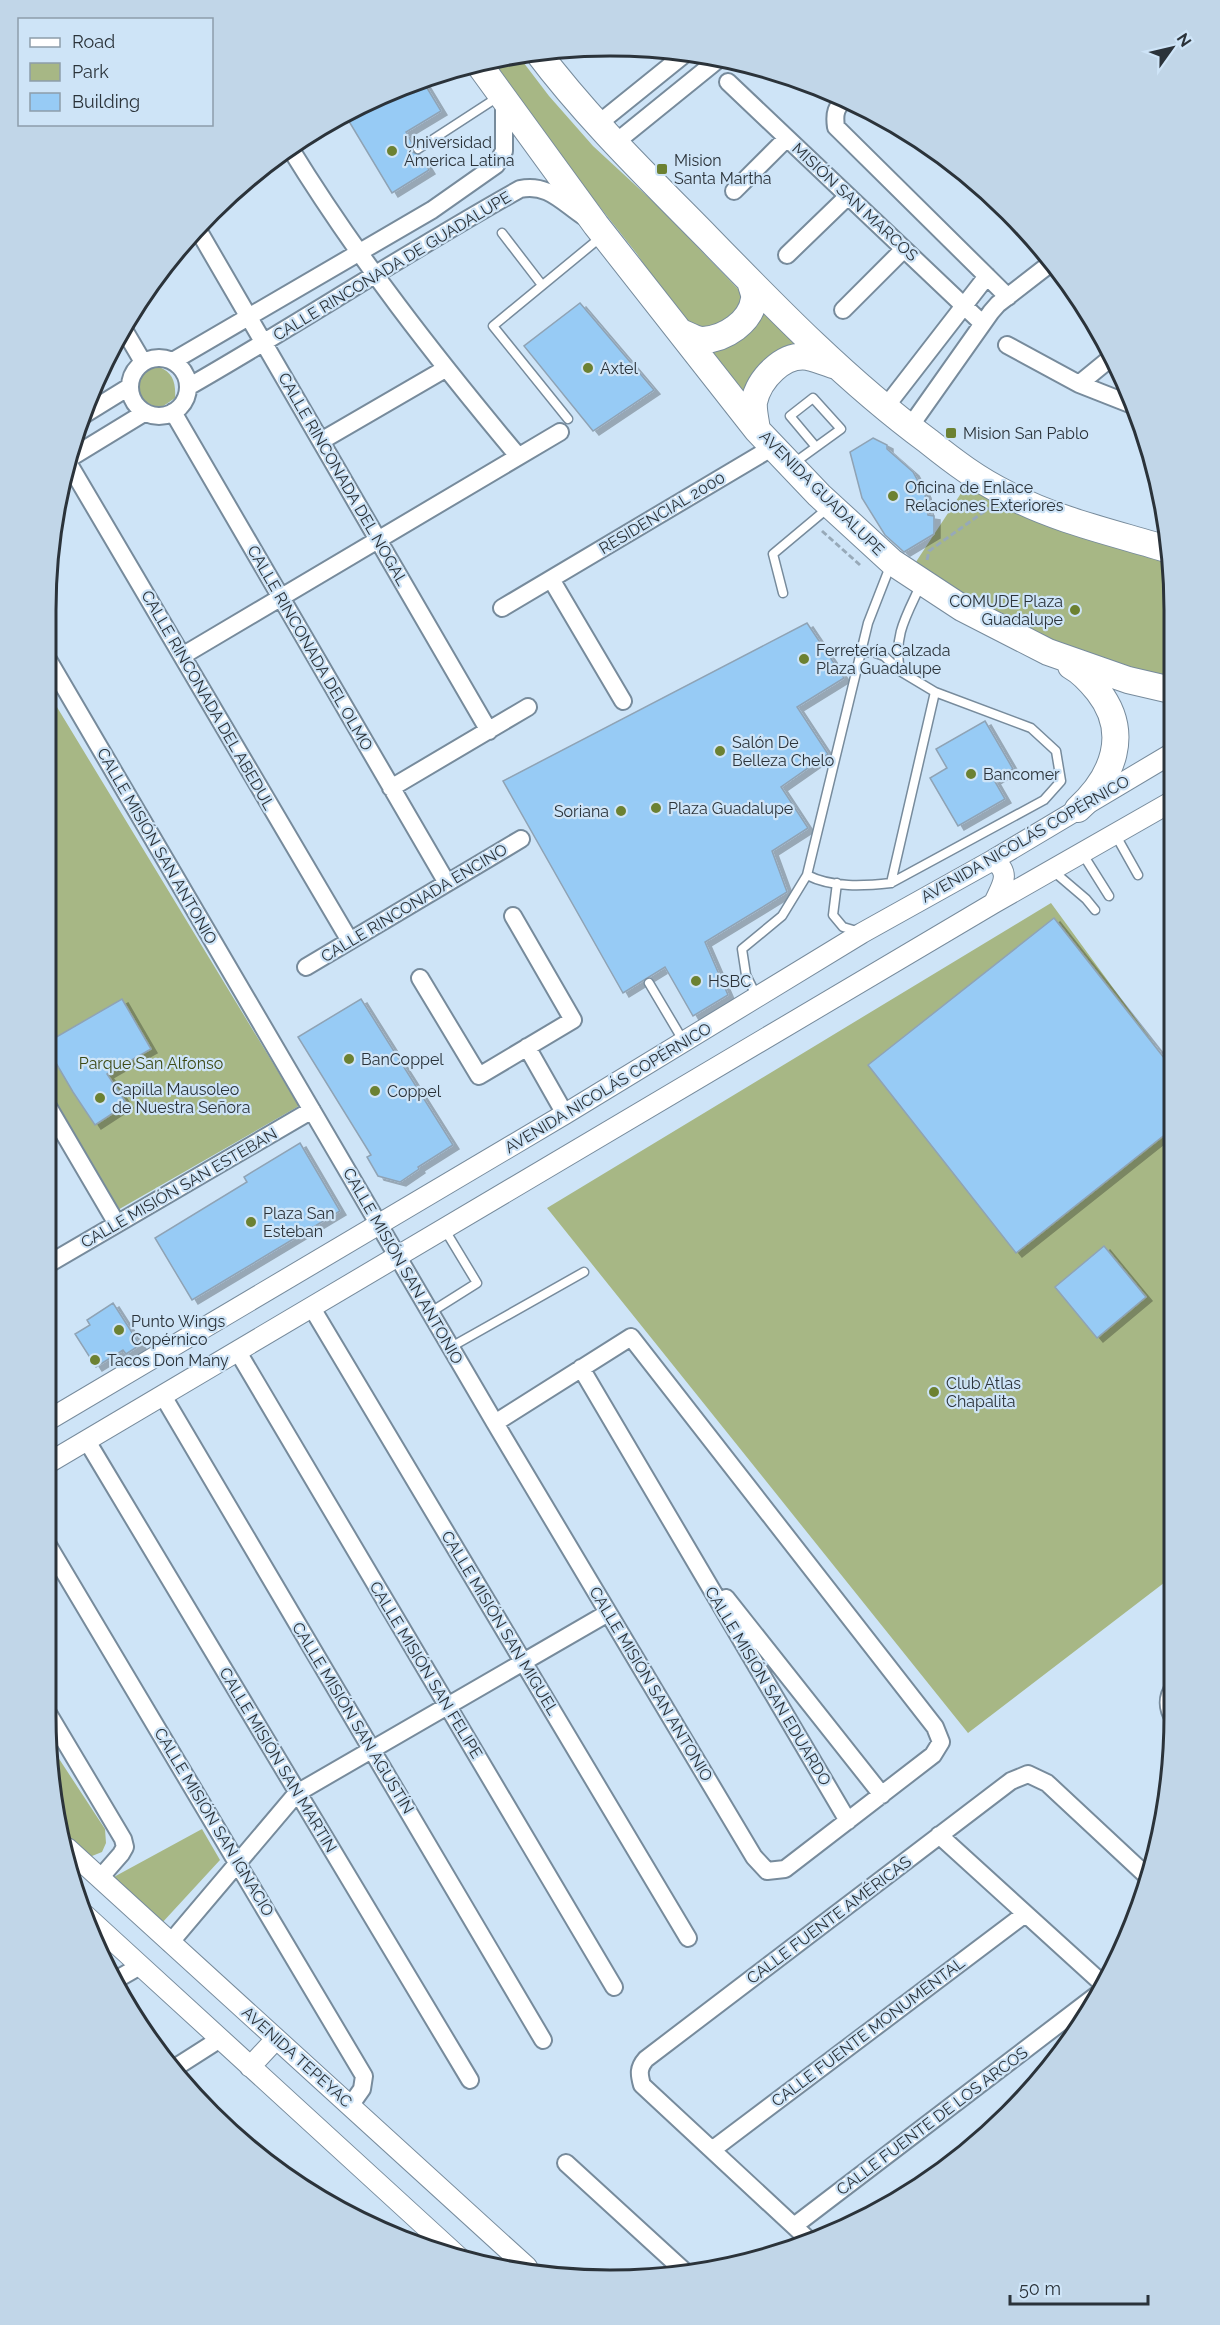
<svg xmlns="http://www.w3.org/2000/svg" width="1220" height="2325" viewBox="0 0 1220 2325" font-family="Raleway,sans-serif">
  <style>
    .green { fill: #a7b785 }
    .building { fill: #97cbf5; stroke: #8fa3b5; stroke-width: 1.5; filter: url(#shadow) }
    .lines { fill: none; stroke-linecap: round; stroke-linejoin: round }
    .service-casing { stroke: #778b9c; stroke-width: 11 }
    .minor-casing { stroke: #778b9c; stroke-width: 20 }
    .tertiary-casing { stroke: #778b9c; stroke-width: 22 }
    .primary-casing { stroke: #778b9c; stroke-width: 28 }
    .path { stroke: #97a9b8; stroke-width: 3; stroke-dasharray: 6 3; stroke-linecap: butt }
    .service { stroke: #fff; stroke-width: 8 }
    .minor { stroke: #fff; stroke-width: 16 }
    .tertiary { stroke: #fff; stroke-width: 20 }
    .primary { stroke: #fff; stroke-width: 26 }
    .poi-dot { fill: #6c8132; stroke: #cee4f7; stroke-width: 2 }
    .labels { text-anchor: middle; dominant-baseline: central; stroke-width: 4.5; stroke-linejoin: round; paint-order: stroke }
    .poi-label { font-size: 16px; fill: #2b333a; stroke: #cee4f7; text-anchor: start }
    .street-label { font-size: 16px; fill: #2b333a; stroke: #cee4f7 }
    .park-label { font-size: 16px; fill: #3c4a15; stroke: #cee4f7 }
    .rim { fill: none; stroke: #2b333a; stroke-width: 3 }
  </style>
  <defs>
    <filter id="shadow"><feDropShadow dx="6" dy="4" stdDeviation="0" flood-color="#0004"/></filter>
  </defs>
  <rect width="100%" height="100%" fill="#cee4f7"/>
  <path class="green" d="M517,54L549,96L593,146L659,207L741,292C740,324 727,321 700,331L684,324L637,254L543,135L489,61Z
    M761,308L798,346L745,397L704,348Z
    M159,367C173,372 176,383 175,398L159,409L144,401L139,394C140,376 140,369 159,367Z
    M975,472L1170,552L1171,684L1048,652L912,568Z
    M46,689L299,1106L116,1211L46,1089Z
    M1051,903L1168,1063L1172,1060L1173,1576L968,1733L547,1208Z
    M50,1745L105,1829L106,1843L102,1852L92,1856H81L66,1840Z
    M202,1829L220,1860L161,1924L112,1878Z"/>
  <path class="building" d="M421,78L441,111L406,132L413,145L412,152L420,155L429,170L392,193L344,113Z
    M580,303L654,390L593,431L524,346Z
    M873,438L887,445V449L913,472L925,494L928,515L934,516V534L904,552L885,535L862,498L850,452Z
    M807,623L844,678L797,707L828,754L781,787L808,828L772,851L787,892L705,942L728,995L693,1016L665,967L623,993L503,781Z
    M985,721L1013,769L994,780L1005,799L958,826L930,778L947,768L936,749Z
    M1054,918L1172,1068V1129L1016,1253L868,1065Z
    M122,999L151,1049L107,1074L127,1104L95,1125L73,1092L46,1046V1043Z
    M361,999L453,1145L418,1167L419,1169L400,1182L378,1176L367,1157L371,1155L298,1037Z
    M300,1143L340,1211L192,1300L155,1238L247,1182L244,1177Z
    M1104,1246L1146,1297L1097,1338L1055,1287Z
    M113,1303L140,1345L126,1354L123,1350L96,1367L75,1334L90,1325L87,1320Z"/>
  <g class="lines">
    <defs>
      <path id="service" d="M418,149L498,97
        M502,233L542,285
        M568,419L493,326L601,237
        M794,463L841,429L813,398L790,416L816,447
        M783,593L773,554L828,508
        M900,670C893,635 907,615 921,584
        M1115,834L1138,875
        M1082,853L1109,896
        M1052,870L1086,899L1095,910
        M807,875C832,888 864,886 891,883L1044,800L1061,781L1056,751L1031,728L935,692L900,671L884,656L873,652L861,653
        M837,883L833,915L843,927L860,932
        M891,883L935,692
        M649,983L684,1042
        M757,997L746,975L742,949L782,916L807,875L868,623L891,564
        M431,1312L477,1283L445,1230
        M451,1347L584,1272"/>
      <path id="minor" d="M728,82L982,323
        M846,98C836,107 834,113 836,127L1008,297
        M598,124L686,53
        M615,143L720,58
        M290,148C357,257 436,358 518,456
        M734,191L787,138
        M197,228L489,731
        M787,255L848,196
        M843,310L904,249
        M123,328L143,362
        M1007,345L1079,384L1135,406
        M130 387a29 29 0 1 1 58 0a29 29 0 1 1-58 0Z
        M173,361L432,210L496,165L504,151V101
        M1079,384L1112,357
        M188,387C300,323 407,252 520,189C547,183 562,202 583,216
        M884,409L987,276
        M173,412L447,883
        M82,416L129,387
        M909,428L991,312L998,304L1051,263
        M321,441L445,369
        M66,459L350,941
        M67,460L144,413
        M551,579L623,701
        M502,608L773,447
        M46,656L495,1423L754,1857L767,1871L785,1869L933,1755L941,1742L935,1727L631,1337L495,1423
        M182,656L560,432
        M391,788L528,707
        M306,967L521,839
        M420,978L479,1076L573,1020L513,916
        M527,1047L565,1114
        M46,1103L117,1224
        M45,1266L312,1110
        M312,1308L688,1938
        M238,1352L614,1987
        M581,1368L848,1821
        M163,1396L543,2040
        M87,1441L470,2080
        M45,1540L364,2076L362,2089L350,2106
        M726,1598L882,1795
        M1174,1687C1167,1697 1167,1708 1174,1719
        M45,1708L123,1839L125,1847L121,1854L100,1878
        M939,1835L1104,1985
        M170,1943L297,1793L608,1613
        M119,1978L140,1966
        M173,2069L220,2039
        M712,2150L1025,1914
        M566,2163L683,2270
        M794,2226L1098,1994
        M810,2241L642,2085C639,2074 638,2068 646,2059L1011,1781L1028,1774L1047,1783L1149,1878"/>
      <path id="tertiary" d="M993,860C1012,873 1002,885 994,903
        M45,1422L565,1114L862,933L993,860L1171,754
        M45,1465L994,903L1171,802
        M67,1848L527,2267
        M85,1915L462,2260
        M250,2067L276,2039"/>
      <path id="primary" d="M536,50C587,118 648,177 708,238C777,309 848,382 928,441C953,461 978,480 1007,494C1058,521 1115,533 1170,550
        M478,63L596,225L757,430L819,495L892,562L962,608L1048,652L1128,680L1171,690
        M681,332C688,335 696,340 703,340C725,339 751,322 754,299C755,294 751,286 750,281
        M757,430C756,421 753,410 754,402C759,379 783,353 808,357C817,359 827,363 836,366
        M1071,666C1082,672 1090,681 1098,691C1131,733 1113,777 1078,809"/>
    </defs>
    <use href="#service" class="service-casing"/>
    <use href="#minor" class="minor-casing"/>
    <use href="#tertiary" class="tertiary-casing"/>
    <use href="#primary" class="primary-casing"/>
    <path class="path" d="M822,531L860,565
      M927,560L929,551L989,508"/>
    <use href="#service" class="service"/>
    <use href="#minor" class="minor"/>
    <use href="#tertiary" class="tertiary"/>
    <use href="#primary" class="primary"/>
  </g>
  <g class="poi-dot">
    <circle cx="392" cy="151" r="6"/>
    <rect x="656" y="163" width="12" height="12" rx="3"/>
    <circle cx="588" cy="368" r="6"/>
    <rect x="945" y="427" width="12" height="12" rx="3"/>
    <circle cx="893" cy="496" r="6"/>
    <circle cx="1075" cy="610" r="6"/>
    <circle cx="804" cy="659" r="6"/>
    <circle cx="720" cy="751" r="6"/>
    <circle cx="971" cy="774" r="6"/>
    <circle cx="656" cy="808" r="6"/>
    <circle cx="621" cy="811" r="6"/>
    <circle cx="696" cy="981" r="6"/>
    <circle cx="349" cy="1059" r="6"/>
    <circle cx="375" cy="1091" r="6"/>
    <circle cx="100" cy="1098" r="6"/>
    <circle cx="251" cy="1222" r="6"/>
    <circle cx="119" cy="1330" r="6"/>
    <circle cx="95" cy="1360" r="6"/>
    <circle cx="934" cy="1392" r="6"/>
  </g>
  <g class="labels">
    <g class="poi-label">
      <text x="404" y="142">Universidad<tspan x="404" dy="18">Ámerica Latina</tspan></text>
      <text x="674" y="160">Mision<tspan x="674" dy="18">Santa Martha</tspan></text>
      <text x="600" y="368">Axtel</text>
      <text x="963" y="433">Mision San Pablo</text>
      <text x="905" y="487">Oficina de Enlace<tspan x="905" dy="18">Relaciones Exteriores</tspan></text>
      <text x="1063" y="601" text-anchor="end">COMUDE Plaza<tspan x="1063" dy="18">Guadalupe</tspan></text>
      <text x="816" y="650">Ferretería Calzada<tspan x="816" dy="18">Plaza Guadalupe</tspan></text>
      <text x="732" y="742">Salón De<tspan x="732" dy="18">Belleza Chelo</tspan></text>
      <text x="983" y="774">Bancomer</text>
      <text x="668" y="808">Plaza Guadalupe</text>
      <text x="609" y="811" text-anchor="end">Soriana</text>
      <text x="708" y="981">HSBC</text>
      <text x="361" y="1059">BanCoppel</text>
      <text x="112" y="1089">Capilla Mausoleo<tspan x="112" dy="18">de Nuestra Señora</tspan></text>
      <text x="387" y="1091">Coppel</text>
      <text x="263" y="1213">Plaza San<tspan x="263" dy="18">Esteban</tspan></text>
      <text x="131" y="1321">Punto Wings<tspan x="131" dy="18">Copérnico</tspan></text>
      <text x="107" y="1360">Tacos Don Many</text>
      <text x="946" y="1383">Club Atlas<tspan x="946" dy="18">Chapalita</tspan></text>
    </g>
    <g class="street-label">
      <text transform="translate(855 202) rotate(43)">MISIÓN SAN MARCOS</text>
      <text transform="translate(392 266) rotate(-31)">CALLE RINCONADA DE GUADALUPE</text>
      <text transform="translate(343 479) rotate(60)">CALLE RINCONADA DEL NOGAL</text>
      <text transform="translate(822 493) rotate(45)">AVENIDA GUADALUPE</text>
      <text transform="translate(662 513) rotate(-31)">RESIDENCIAL 2000</text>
      <text transform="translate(310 648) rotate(60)">CALLE RINCONADA DEL OLMO</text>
      <text transform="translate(208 700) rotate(60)">CALLE RINCONADA DEL ABEDUL</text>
      <text transform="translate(1025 839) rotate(-30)">AVENIDA NICOLÁS COPÉRNICO</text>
      <text transform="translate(157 846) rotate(60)">CALLE MISIÓN SAN ANTONIO</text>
      <text transform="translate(414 903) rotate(-31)">CALLE RINCONADA ENCINO</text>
      <text transform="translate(608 1088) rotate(-31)">AVENIDA NICOLÁS COPÉRNICO</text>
      <text transform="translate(179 1188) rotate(-30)">CALLE MISIÓN SAN ESTEBAN</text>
      <text transform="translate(403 1266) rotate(60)">CALLE MISIÓN SAN ANTONIO</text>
      <text transform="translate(500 1623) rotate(59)">CALLE MISIÓN SAN MIGUEL</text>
      <text transform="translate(426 1670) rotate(59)">CALLE MISIÓN SAN FELIPE</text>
      <text transform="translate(651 1684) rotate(59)">CALLE MISIÓN SAN ANTONIO</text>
      <text transform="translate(768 1686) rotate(59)">CALLE MISIÓN SAN EDUARDO</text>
      <text transform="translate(353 1718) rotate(59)">CALLE MISIÓN SAN AGUSTÍN</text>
      <text transform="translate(278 1760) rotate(59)">CALLE MISIÓN SAN MARTIN</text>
      <text transform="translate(214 1822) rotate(59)">CALLE MISIÓN SAN IGNACIO</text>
      <text transform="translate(829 1920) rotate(-37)">CALLE FUENTE AMÉRICAS</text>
      <text transform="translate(868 2032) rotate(-37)">CALLE FUENTE MONUMENTAL</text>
      <text transform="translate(297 2057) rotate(42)">AVENIDA TEPEYAC</text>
      <text transform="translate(932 2121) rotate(-37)">CALLE FUENTE DE LOS ARCOS</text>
    </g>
    <g class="park-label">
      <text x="151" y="1063">Parque San Alfonso</text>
    </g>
  </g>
  <path d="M0 0H1220V2325H0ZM610 56H610A554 554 0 0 1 1164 610V1716A554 554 0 0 1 610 2270H610A554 554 0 0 1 56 1716V610A554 554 0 0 1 610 56Z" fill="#c1d6e8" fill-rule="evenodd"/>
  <path class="rim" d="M610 56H610A554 554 0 0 1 1164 610V1716A554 554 0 0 1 610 2270H610A554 554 0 0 1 56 1716V610A554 554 0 0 1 610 56Z"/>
  <rect x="18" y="18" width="195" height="108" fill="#cee4f7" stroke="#8d9dab" stroke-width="1.5"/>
  <rect x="30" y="38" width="30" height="9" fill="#ffffff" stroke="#8d9dab" stroke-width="1.5"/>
  <text x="72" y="48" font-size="18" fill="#2b333a">Road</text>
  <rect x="30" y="63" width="30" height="18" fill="#a7b785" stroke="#8d9dab" stroke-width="1.5"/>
  <text x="72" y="78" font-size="18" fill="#2b333a">Park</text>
  <rect x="30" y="93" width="30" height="18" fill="#97cbf5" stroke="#8d9dab" stroke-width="1.5"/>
  <text x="72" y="108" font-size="18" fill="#2b333a">Building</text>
  <g transform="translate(1172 48) rotate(56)" stroke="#cee4f7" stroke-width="4.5" paint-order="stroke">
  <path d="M0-4.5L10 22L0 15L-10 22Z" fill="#2b333a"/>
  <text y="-9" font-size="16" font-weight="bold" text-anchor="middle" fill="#2b333a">N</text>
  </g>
  <path d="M1010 2295v9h138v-9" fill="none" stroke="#2b333a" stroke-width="3"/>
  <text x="1019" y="2295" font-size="18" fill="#2b333a" stroke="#cee4f7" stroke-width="4.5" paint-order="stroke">50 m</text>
</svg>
